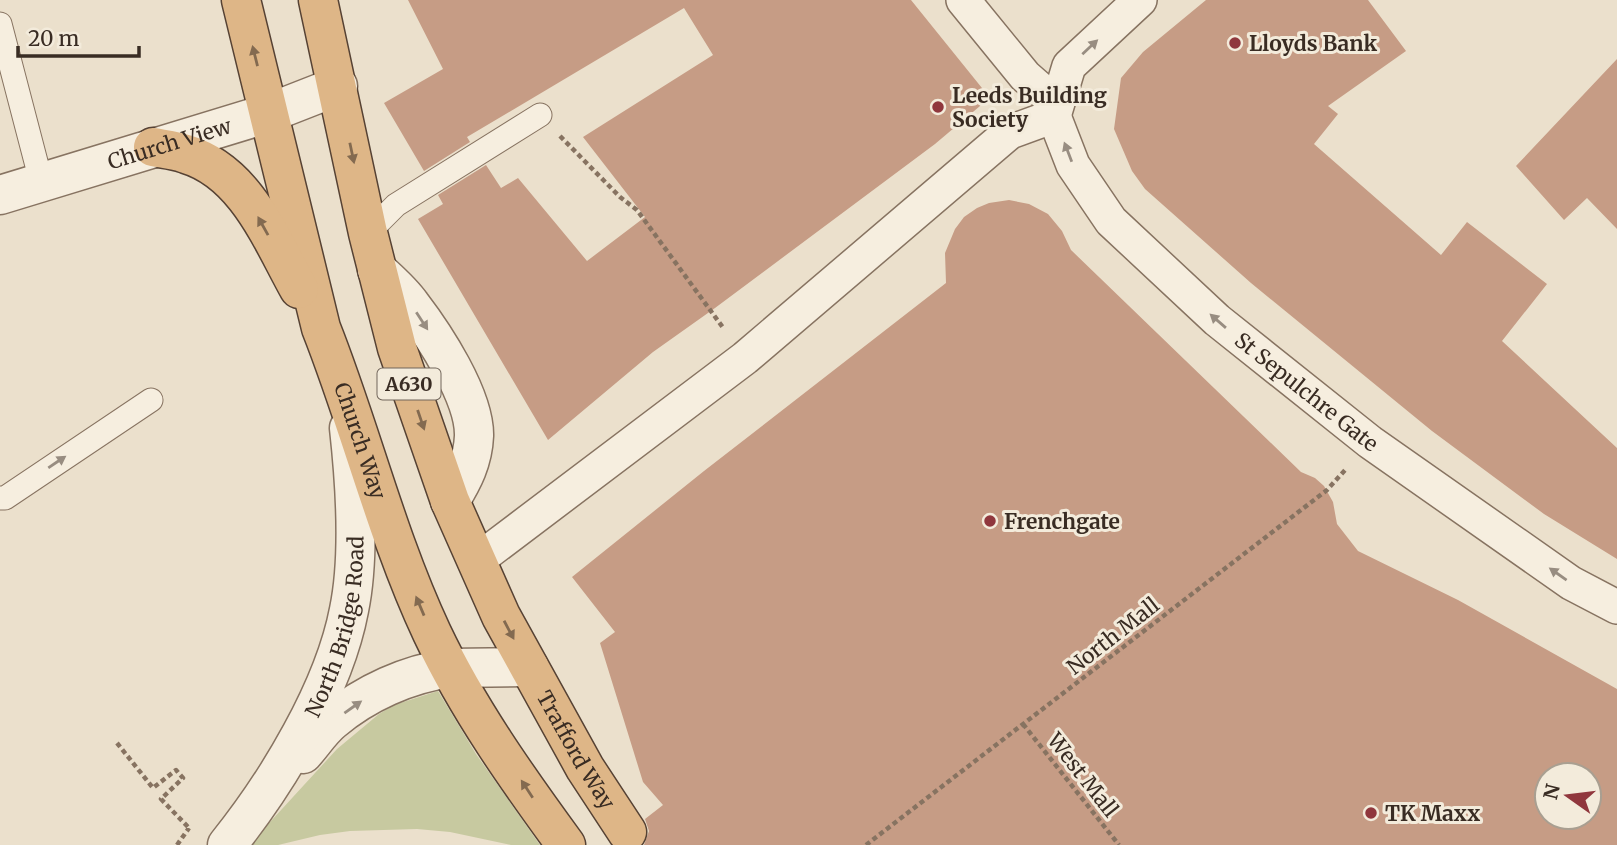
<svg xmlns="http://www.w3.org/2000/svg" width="1617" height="845" viewBox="0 0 1617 845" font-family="Merriweather,serif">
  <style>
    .green { fill: #c7c9a0 }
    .building { fill: #c69c85; fill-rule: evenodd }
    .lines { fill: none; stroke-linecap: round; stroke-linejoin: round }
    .service-casing { stroke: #877361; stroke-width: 25 }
    .pedestrian-casing { stroke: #877361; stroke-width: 36 }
    .minor-casing { stroke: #877361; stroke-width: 41 }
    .tertiary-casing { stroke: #877361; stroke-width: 41 }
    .trunk-casing { stroke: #564234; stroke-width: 41 }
    .path { stroke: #877361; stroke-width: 4.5; stroke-dasharray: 5 3.5; stroke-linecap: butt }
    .service { stroke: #f6eedf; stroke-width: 23 }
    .pedestrian { stroke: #f6eedf; stroke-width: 33 }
    .minor { stroke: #f6eedf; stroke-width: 38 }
    .tertiary { stroke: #f6eedf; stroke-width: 38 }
    .trunk { stroke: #deb687; stroke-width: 38 }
    .oneway { fill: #988d81 }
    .oneway2 { fill: #836a50 }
    .poi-dot { fill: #90373d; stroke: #f3ebdb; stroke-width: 2.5 }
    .labels { text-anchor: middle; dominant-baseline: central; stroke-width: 6; stroke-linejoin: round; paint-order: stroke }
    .shield { fill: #f3ebdb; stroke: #71655a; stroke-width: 2 }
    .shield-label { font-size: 19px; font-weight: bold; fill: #392c23 }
    .poi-label { font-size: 21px; font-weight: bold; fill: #392c23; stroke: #f3ebdb; text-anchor: start }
    .street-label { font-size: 21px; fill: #392c23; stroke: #f3ebdb }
  </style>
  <rect width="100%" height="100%" fill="#ebe0cc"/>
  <path class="green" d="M438,691L476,754L540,845H511L450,832L417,829L350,831L320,835L278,845H249L337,749L379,714L394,705Z"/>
  <path class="building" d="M408,0H911L986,93L980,106L935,144L715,308L653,352L548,440L418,219L443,204L438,195L486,165L501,188L518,178L587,261L645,217L583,137L713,55L684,8L467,137L470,142L424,171L384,103L443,69Z
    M1206,0H1368L1406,51L1328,106L1338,114L1314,144L1441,255L1467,222L1547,284L1502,341L1617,448V559L1544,514L1432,431L1251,283L1145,189L1132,171L1114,129L1121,78L1143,52Z
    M1617,59V229L1587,198L1564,220L1516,166Z
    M1009,200L1029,204L1048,214L1062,231L1071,250L1301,472L1315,478L1324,486L1333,502L1337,524L1358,551L1458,600L1617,689V845H644L649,831L645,819L663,805L643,782L600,643L615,632L572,577L704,471L946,283L945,253L955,229L964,217L977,208L989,203ZM1547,775H1589V817H1547Z"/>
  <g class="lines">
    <defs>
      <path id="service" d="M0,24L41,181L30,187
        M368,233L396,205L540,115
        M0,498H5L151,400"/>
      <g id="pedestrian">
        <path d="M963,0L1025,76L1057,104"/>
        <path id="s1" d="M1054,116L1073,165L1111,221L1217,320L1370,442L1571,583L1617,607"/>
        <path d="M1054,116L1069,66L1140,0"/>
        <path d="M475,562L745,358L1010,132L1054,116"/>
      </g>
      <g id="minor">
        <path id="s2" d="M0,195L269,113L338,86"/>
        <path d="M377,270C389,281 402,292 411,305C434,335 475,397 474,436C473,461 463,480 450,501"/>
        <path d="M303,754C313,743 321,730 332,721C365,693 408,674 450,668"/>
        <path id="s3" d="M227,845C277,783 334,689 349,610C360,557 355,482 349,428"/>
      </g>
      <path id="tertiary" d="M450,668L529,667"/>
      <g id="trunk">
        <path id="s4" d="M241,0L321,328C361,429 386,535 432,633C468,709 517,778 566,845"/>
        <path id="s5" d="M318,0L368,233L397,348L450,501L501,616L585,768L627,832"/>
        <path d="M153,147C164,149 176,150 186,154C246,172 271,239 299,289"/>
      </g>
    </defs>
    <use href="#service" class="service-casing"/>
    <use href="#pedestrian" class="pedestrian-casing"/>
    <use href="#minor" class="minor-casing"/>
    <use href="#tertiary" class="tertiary-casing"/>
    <use href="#trunk" class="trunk-casing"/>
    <path class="path" d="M560,136L620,197L637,210L724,329
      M1023,724L1119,845
      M117,743L153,788L176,770L183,778L161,799L189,828
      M177,845L189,828
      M866,845L1327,490L1346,469"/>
    <use href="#service" class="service"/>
    <use href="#pedestrian" class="pedestrian"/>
    <use href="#minor" class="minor"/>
    <use href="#tertiary" class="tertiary"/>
    <use href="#trunk" class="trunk"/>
  </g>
  <defs><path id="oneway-solid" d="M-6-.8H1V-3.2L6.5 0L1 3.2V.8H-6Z" transform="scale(1.75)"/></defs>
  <g class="oneway">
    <use href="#oneway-solid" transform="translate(1090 47) rotate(-43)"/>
    <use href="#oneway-solid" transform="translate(1068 152) rotate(-111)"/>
    <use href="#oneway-solid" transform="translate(422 321) rotate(57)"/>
    <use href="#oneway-solid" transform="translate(1218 321) rotate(-139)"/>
    <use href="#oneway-solid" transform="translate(57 462) rotate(-34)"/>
    <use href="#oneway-solid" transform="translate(1558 574) rotate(-145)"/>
    <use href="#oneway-solid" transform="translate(353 707) rotate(-35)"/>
  </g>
  <g class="oneway2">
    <use href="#oneway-solid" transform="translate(255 56) rotate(-104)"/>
    <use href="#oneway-solid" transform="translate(352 153) rotate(78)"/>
    <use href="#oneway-solid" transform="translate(263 226) rotate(-119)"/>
    <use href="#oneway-solid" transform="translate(421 420) rotate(71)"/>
    <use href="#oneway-solid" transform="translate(420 606) rotate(-113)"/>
    <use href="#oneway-solid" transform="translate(509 630) rotate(62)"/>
    <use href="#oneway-solid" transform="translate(527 789) rotate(-123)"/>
  </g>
  <g class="poi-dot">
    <circle cx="1235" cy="43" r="7"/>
    <circle cx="938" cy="107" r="7"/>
    <circle cx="990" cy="521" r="7"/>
    <circle cx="1371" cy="813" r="7"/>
  </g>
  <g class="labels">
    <rect class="shield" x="377.5" y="368.5" width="63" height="31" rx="5"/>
    <g class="shield-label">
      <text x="409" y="384">A630</text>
    </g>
    <g class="poi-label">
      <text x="1249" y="43">Lloyds Bank</text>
      <text x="952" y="95">Leeds Building<tspan x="952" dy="24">Society</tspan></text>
      <text x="1004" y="521">Frenchgate</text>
      <text x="1385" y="813">TK Maxx</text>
    </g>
    <g class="street-label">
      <text stroke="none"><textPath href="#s2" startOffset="177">Church View</textPath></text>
      <text stroke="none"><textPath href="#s1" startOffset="380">St Sepulchre Gate</textPath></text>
      <text stroke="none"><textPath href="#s4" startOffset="457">Church Way</textPath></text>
      <text stroke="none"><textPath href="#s3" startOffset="248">North Bridge Road</textPath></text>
      <text transform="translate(1113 636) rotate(-38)">North Mall</text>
      <text stroke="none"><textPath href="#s5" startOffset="798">Trafford Way</textPath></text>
      <text transform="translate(1083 775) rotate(52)">West Mall</text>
    </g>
  </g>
  <g transform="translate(1568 796) rotate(284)"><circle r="33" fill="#f3ebdb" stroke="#a99f91" stroke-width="2"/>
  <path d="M0-5L12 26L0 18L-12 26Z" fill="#90373d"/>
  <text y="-10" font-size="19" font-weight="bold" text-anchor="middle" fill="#392c23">N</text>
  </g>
  <path d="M18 46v10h121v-10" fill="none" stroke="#392c23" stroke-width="3.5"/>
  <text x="28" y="46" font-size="21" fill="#392c23" stroke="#f3ebdb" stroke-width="5" paint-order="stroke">20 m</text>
</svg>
